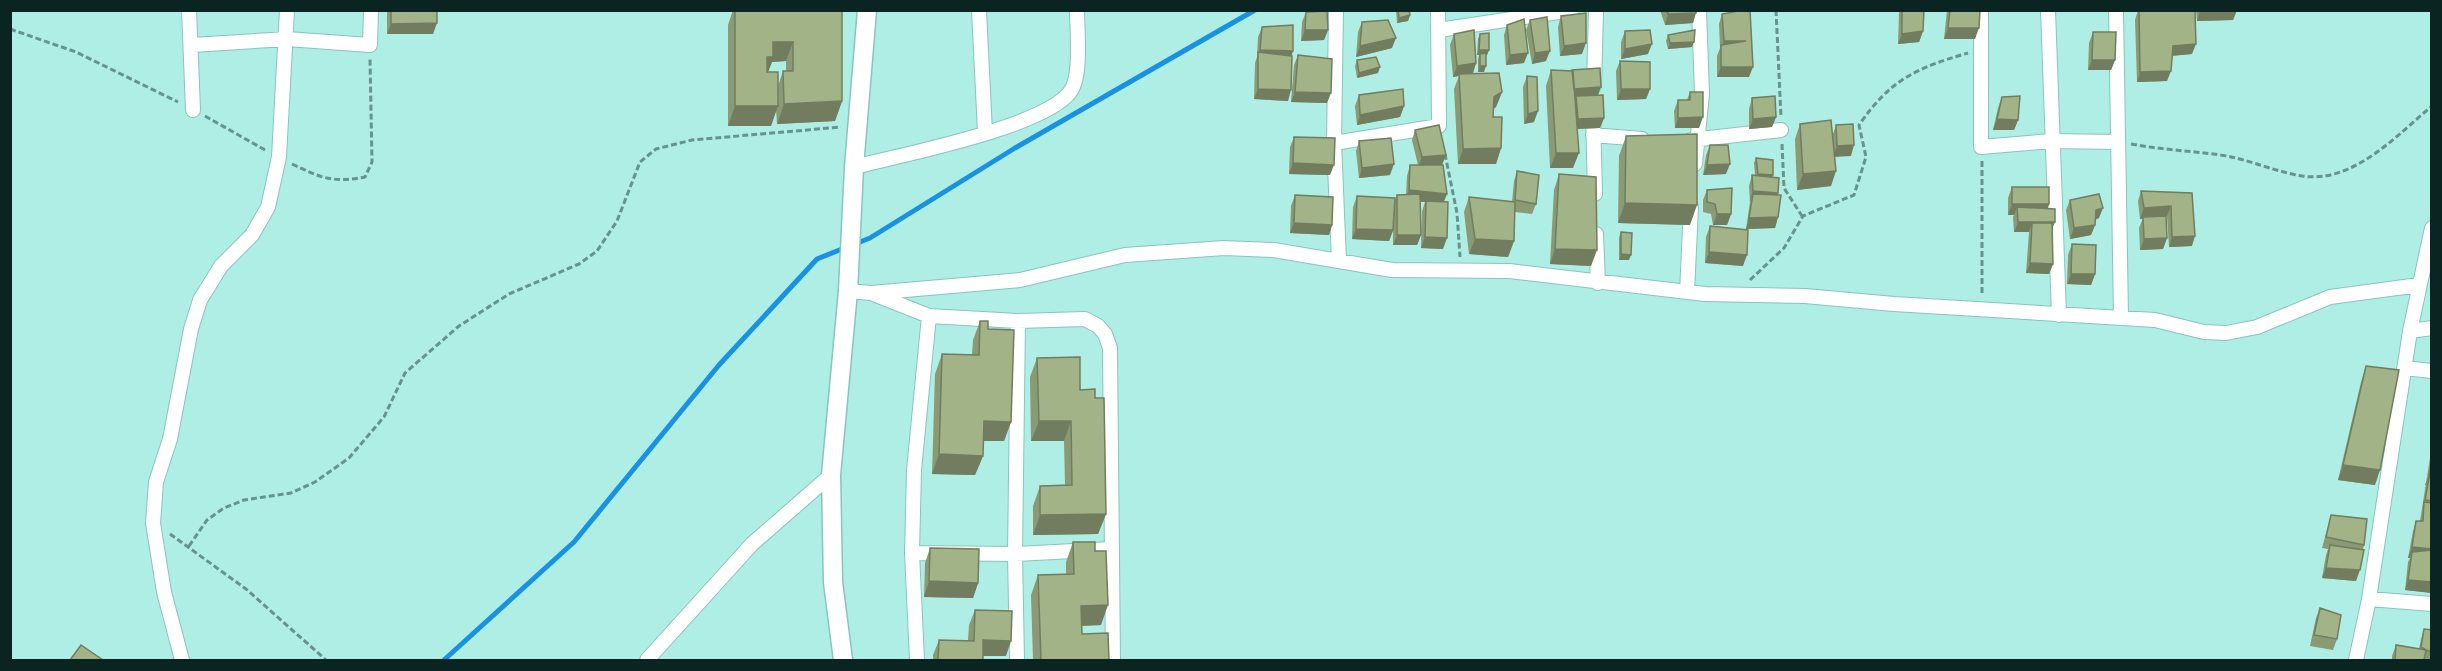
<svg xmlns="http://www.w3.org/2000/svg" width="2442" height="671" viewBox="0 0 2442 671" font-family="Spectral,serif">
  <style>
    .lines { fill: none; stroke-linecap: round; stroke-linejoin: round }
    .stream { stroke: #1a92e4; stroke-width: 5 }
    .minor-casing { stroke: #88c5bd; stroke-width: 16 }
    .tertiary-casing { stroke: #88c5bd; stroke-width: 21 }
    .path { stroke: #65938d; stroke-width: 3; stroke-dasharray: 6 3; stroke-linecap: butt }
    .minor { stroke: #fff; stroke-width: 14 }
    .tertiary { stroke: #fff; stroke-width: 18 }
    .wall { fill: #8a9a74; fill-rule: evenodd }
    .shaded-wall { fill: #717d5e }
    .building { fill: #a1b387; stroke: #717d5e; stroke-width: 1.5 }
  </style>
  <rect width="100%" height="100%" fill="#afeee5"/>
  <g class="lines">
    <path class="stream" d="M855,244L870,238L1015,148L1255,10
      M444,660L574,542L719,365L817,259L847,247"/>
    <defs>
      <path id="minor" d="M189,10L193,110
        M979,10L985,132
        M1336,10L1334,143L1339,260
        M1981,10V147L2051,141L2118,142
        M2048,10L2059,315
        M2116,10L2121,317
        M1439,30L1572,10
        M192,45L287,39L370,45L371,10
        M1594,86L1596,10
        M1593,112L1595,194
        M1593,135L1642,139
        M1691,140L1781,130
        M1334,143L1439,126L1438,10
        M1695,164L1702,94L1699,10
        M854,167C901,155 1044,127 1070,92C1082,77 1077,30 1077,10
        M1596,234L1598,283
        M848,291L871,293L929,316L1018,321L1085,319L1098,326L1105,334L1110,348L1113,660
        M1687,292L1691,207
        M871,293L1020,280L1125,255L1224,248L1274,250L1392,270L1509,271L1705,294L1805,296L1894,304L2155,320L2204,332L2226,333L2257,327L2330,297L2419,285
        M2410,331L2432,328
        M2404,368L2432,371
        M912,553L1015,554L1112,549
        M2369,599L2432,604
        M182,660L164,592L153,523L156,482L170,439L191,329L200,300L221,266L252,235L268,207L279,157L287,10
        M647,660L752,544L831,475
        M917,660L912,553L914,470L929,316
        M1017,660L1015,554L1018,321
        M2356,660L2369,599L2410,331L2432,228"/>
      <path id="tertiary" d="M843,660L833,582L831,475L848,291L854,167L867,10"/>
    </defs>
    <use href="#minor" class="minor-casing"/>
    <use href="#tertiary" class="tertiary-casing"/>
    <path class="path" d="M1776,10L1781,117
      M10,29L76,52L178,102
      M205,116L265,150
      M1782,144L1784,188L1802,216
      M2131,144C2163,150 2195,151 2227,156C2252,161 2277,172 2302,176C2353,184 2397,135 2432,106
      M1445,154L1457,213L1460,257
      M1982,161V295
      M292,164C321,178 332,183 365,177L372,162L370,59
      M1750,280L1784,248L1803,216L1854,195L1866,157L1859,125C1890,80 1916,68 1968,53
      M170,534L246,589L326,660
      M189,546L207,520L224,508L244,500L291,493L315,482L349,458L384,417L405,373L459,326L509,294L579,264L597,251L617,221L640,162L656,149L692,140L841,127"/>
    <use href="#minor" class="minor"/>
    <use href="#tertiary" class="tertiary"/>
  </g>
  <path class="wall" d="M387,10H437L433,34H387Z
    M733,10H842V101L835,121L777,124L776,110L771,126H728V25ZM786,61V71H783L778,86L768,72L772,62Z
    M1396,10H1409L1410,15L1408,21L1397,23Z
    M1660,10H1696L1693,23L1665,25Z
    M1900,10H1924L1923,31L1919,42L1898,44L1899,13Z
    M1947,10H1980L1975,39H1944Z
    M2138,10H2195L2192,54L2172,56L2167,81L2137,82L2135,20Z
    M2196,10H2237L2233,20L2197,21Z
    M1306,12L1328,30L1324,40L1301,41L1302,22Z
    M1722,14L1749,77H1717V56L1720,48L1719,24Z
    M1561,16L1582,54L1560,56L1558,27Z
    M1530,20L1546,61L1532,64L1526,30Z
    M1362,22L1392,48L1356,57L1358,32Z
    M1507,25L1524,63L1506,65L1504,35Z
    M1262,27L1292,56L1288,101L1254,99L1255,63L1257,57L1258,37Z
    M1625,31L1648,54L1621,59V42Z
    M2093,32L2115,60L2111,70H2088L2089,43Z
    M1454,34L1476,63L1473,73L1502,92L1496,107L1493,109V117L1501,148L1496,164H1458L1454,89L1459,76L1453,77L1450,45Z
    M1480,34L1489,50L1487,55H1486L1484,72H1478V59L1479,55H1477L1478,39Z
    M1668,35L1692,47L1668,49L1666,41Z
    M1298,55L1327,103L1291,102L1294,65Z
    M1357,60L1378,73L1357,78L1355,66Z
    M1620,61L1650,89L1646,99L1617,100L1616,71Z
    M1551,70L1572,71L1598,95L1604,118L1600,128L1577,129L1573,168H1550L1546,86Z
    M1527,76L1534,122L1524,124L1523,87Z
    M1690,92L1699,128H1675L1674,111L1678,100H1687Z
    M1359,95L1404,106L1400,117L1357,125L1355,106Z
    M2002,97L2018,120L2014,130H1993L1998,108Z
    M1752,98L1776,117L1772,127L1749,129V109Z
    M1800,124L1833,134L1836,125L1851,156H1835L1831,186L1797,190L1795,139Z
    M1415,130L1444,201L1443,249L1421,248L1422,211L1425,202H1420L1421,235L1417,245H1393V231L1389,241L1352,239L1353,207L1357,196L1395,200L1397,195H1406L1407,176L1410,165H1418L1412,140Z
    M1626,136L1690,225L1618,223L1619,156Z
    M1294,137L1330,175L1289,174L1290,147Z
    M1359,141L1390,175L1359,178L1356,151Z
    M1710,145L1726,174L1703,175L1706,155Z
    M1756,158L1772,177L1778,193V217L1775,228L1746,229L1750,202L1749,186L1752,175H1755L1754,163Z
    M1517,171L1536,204L1532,214L1515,212L1514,241L1508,257L1469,254L1464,212L1469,197L1512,202L1514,181Z
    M1559,174L1591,266L1550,264L1554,190Z
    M2012,187L2049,204L2048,208L2053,228V264L2049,274L2026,273L2029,232H2014L2013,217L2014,215H2008V198Z
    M1707,190L1731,214L1727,225H1713L1711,214L1703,212V200Z
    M2141,191L2192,193V246L2169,247L2167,216H2166L2167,238L2163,249L2140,250L2139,228L2143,218L2140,219L2138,201Z
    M1295,195L1332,225L1329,235L1290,233L1291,206Z
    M2070,200L2099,218L2095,219V225L2091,235L2070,239L2066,210Z
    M1710,226L1743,266L1705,263L1706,237Z
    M1621,232L1629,260H1619V237Z
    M2072,244L2095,274L2091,285L2067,284L2068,255Z
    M980,321L988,329L1011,422L1004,441H983V456L975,475L932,474L935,374L942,354L972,355L973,340Z
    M1037,358L1080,390L1106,514L1098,534L1033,535V506L1040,486L1065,485L1064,441H1031L1030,377Z
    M2366,366L2375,485L2338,480L2361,382Z
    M2432,445V593L2405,590L2408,562L2410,558H2408L2413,531L2416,521H2420Z
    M2331,515L2364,545L2356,581L2322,578L2326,555L2328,549L2322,548Z
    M1073,542L1101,625L1082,626V634L1109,660H1033L1031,595L1038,575L1066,574V562Z
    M930,548L978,583L973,598L924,597L925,563Z
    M2320,608L2337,639L2333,650L2310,646L2316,618Z
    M975,610L1006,656H983V660H933V655L939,640H968L969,625Z
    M2424,629L2432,630V660H2392V656L2396,645L2419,649L2421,639Z"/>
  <path class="shaded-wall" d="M2200,10H2237L2233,20L2197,21Z
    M1696,13L1693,23L1665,25L1668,14Z
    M1410,15L1408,21L1397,23L1399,18Z
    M437,23L433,34H387L391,24Z
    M1948,28H1979L1975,39H1944Z
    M1305,30H1328L1324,40L1301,41Z
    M1923,31L1919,42L1898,44L1902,34Z
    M1396,38L1392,48L1356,57L1360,46Z
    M1724,41H1746L1721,49Z
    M773,42H793L786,61L772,62L766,77L767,57Z
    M1694,42L1692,47L1668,49L1670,43Z
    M1586,43L1582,54L1560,56L1564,46Z
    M1652,44L1648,54L1621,59L1625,49Z
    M2196,44L2192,54L2169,56L2173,46Z
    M1260,50L1293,51L1290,61L1258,55Z
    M1479,50H1489L1487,55H1477Z
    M1550,51L1546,61L1532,64L1535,53Z
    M1528,53L1524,63L1506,65L1510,55Z
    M2092,60H2115L2111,70H2088Z
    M1476,63L1473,73L1453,77L1457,66Z
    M1480,66H1486L1484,72H1478Z
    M1380,67L1378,73L1357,78L1359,73Z
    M1721,67H1753L1749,77H1717Z
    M2171,71L2167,81L2137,82L2140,72Z
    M1601,87L1597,98L1576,96L1575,99H1570L1574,89Z
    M1258,89L1291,90L1288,101L1254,99Z
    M1621,89H1650L1646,99L1617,100Z
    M1295,92L1331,93L1327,103L1291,102Z
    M1502,92L1496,107L1488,113L1494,97Z
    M842,101L835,121L777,124L784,104Z
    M735,106H778L771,126H728Z
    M1404,106L1400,117L1357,125L1360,115Z
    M1538,111L1534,122L1524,124L1528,114Z
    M1703,117L1699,128H1675L1678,118Z
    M1776,117L1772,127L1749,129L1753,119Z
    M1604,118L1600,128L1574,129L1578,119Z
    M1997,119L2018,120L2014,130H1993Z
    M1854,145L1851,156L1833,157L1837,146Z
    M1501,148L1496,164H1458L1463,149Z
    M1556,153H1579L1573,168H1550Z
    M1446,155L1442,165L1418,167L1422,157Z
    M1293,163L1334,165L1330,175L1289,174Z
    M1394,164L1390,175L1359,178L1362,168Z
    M1730,164L1726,174L1703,175L1707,165Z
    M1836,171L1831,186L1797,190L1803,174Z
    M1758,174L1773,175L1771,180L1756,179Z
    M1409,190L1447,194L1443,204L1405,200Z
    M1753,191L1778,193L1774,203L1753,194L1749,202Z
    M1625,203L1697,205L1690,225L1618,223Z
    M2012,204H2049L2045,215L2017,207L2014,215H2008Z
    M2171,206L2167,216L2140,219L2144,208Z
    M2103,208L2099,218L2092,221L2096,210Z
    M1717,214H1731L1727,225H1713Z
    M1778,217L1775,228L1746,229L1749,218Z
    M2018,222H2055L2051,232L2032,223L2029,232H2014Z
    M1294,223L1332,225L1329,235L1290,233Z
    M2095,225L2091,235L2070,239L2074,228Z
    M1356,229L1393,230L1389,241L1352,239Z
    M1397,235H1421L1417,245H1393Z
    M2195,236L2192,246L2169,247L2172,237Z
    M1425,237L1447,238L1443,249L1421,248Z
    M2167,238L2163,249L2140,250L2144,239Z
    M1475,239L1514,241L1508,257L1469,254Z
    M1555,249L1597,250L1591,266L1550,264Z
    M1709,252L1747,255L1743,266L1705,263Z
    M1621,254L1631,255L1629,260H1619Z
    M2030,263L2053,264L2049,274L2026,273Z
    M2071,274H2095L2091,285L2067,284Z
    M984,421L1011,422L1004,441H976Z
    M1039,421H1071L1064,441H1031Z
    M939,454L983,456L975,475L932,474Z
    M2343,465L2380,470L2375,485L2338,480Z
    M2429,475H2432V486L2429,478L2426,485H2425Z
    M1106,514L1098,534L1033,535L1040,515Z
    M2412,547L2432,549V560L2412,552L2410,558H2408Z
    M2326,568L2360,570L2356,581L2322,578Z
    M2408,580L2432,582V593L2405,590Z
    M929,581L978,583L973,598L924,597Z
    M1108,605L1101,625L1074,626L1081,606Z
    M983,640L1011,641L1006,656H978Z"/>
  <path class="building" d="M391,10H437V23L391,24Z
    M735,10H842V101L784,104L783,71H793V42H773V57H767V72H778V106H735Z
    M1398,10H1409L1410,15L1399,18Z
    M1667,10H1696V13L1668,14Z
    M1744,10H1750L1753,67H1721V45L1746,41H1724L1722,14Z
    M1902,10H1924L1923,31L1902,34Z
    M1950,10H1980L1979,28H1948Z
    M2139,10H2195L2196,44L2173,46L2171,71L2140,72Z
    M1327,11L1328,30H1305L1306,12Z
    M1586,13V43L1564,46L1561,16Z
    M1547,17L1550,51L1535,53L1530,20Z
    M1524,19L1528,53L1510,55L1507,25Z
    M1388,20L1396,38L1360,46L1362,22Z
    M1293,25V51L1260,50L1262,27Z
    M1474,30L1476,63L1457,66L1454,34Z
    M1650,30L1652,44L1625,49V31Z
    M1695,30L1694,42L1670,43L1668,35Z
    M2093,32H2116L2115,60H2092Z
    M1489,33V50H1479L1480,34Z
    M1258,52L1292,56L1291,90L1258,89Z
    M1486,53V66H1480V54Z
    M1298,55L1332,59L1331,93L1295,92Z
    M1376,57L1380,67L1359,73L1357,60Z
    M1620,61L1650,62V89H1621Z
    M1600,68L1601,87L1574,89L1572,70Z
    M1551,70L1573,71L1579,153H1556Z
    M1499,73L1502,92L1494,97L1493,117H1502L1501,148L1463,149L1459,74Z
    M1527,76L1537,77L1538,111L1528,114Z
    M1403,89L1404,106L1360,115L1359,95Z
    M1690,92H1703V117L1678,118V100H1690Z
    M1603,95L1604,118L1578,119L1576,96Z
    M1775,96L1776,117L1753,119L1752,98Z
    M2020,96L2018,120L1997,119L2002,97Z
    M1831,120L1836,171L1803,174L1800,124Z
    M1853,124L1854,145L1837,146L1836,125Z
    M1439,125L1446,155L1422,157L1415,130Z
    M1697,134V205L1625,203L1626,136Z
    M1294,137L1335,138L1334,165L1293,163Z
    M1391,138L1394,164L1362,168L1359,141Z
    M1710,145H1728L1730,164L1707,165Z
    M1756,158L1773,160V175L1758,174Z
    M1410,165H1443L1447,194L1409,190Z
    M1517,171L1539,175L1536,204L1515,200Z
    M1559,174L1596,177L1597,250L1555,249Z
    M1752,175L1779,178L1778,193L1753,191Z
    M2012,187H2049V204H2012Z
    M1732,188L1731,214H1717L1715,204L1707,202V190Z
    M2141,191L2192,193L2195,236L2172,237L2171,206L2144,208Z
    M1420,194L1421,235H1397V195Z
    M1753,194L1781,195L1778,217L1749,218Z
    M2099,194L2103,208L2096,210L2095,225L2074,228L2070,200Z
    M1295,195L1333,197L1332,225L1294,223Z
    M1357,196L1395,198L1393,230L1356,229Z
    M1469,197L1515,202L1514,241L1475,239Z
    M1426,201L1448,202L1447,238L1425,237Z
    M2017,207L2055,209V222H2018Z
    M2166,216L2167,238L2144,239L2143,217Z
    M2032,223H2052L2053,264L2030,263Z
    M1710,226L1748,230L1747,255L1709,252Z
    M1621,232L1632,233L1631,255L1621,254Z
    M2072,244L2096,245L2095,274H2071Z
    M980,321H988V329L1014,330L1011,422L984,421L983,456L939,454L942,354L979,355Z
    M1080,357V390L1095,389V398H1104L1106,514L1040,515V486L1072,485L1071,421H1039L1037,358Z
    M2366,366L2399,370L2380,470L2343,465Z
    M2432,458V475H2429Z
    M2429,478H2432V501L2425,500Z
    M2424,502L2432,503V549L2412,547L2416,521H2423Z
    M2331,515L2367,519L2364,545L2326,537Z
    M1073,542H1095V551H1106L1108,605L1081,606L1082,634L1108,633L1109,660H1041L1038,575L1074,574Z
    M2330,545L2364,550L2360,570L2326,568Z
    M930,548L979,549L978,583L929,581Z
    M2432,550V582L2408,580L2412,552Z
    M2320,608L2341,615L2337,639L2314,635Z
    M975,610L1012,611L1011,641L983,640V660H938L939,640L974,641Z
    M2424,629L2432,630V652L2426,650L2424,660H2395L2396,645L2426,650L2421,647Z
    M81,645L103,660H70Z"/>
  <rect width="2442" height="671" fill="none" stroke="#0a2421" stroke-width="24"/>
</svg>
